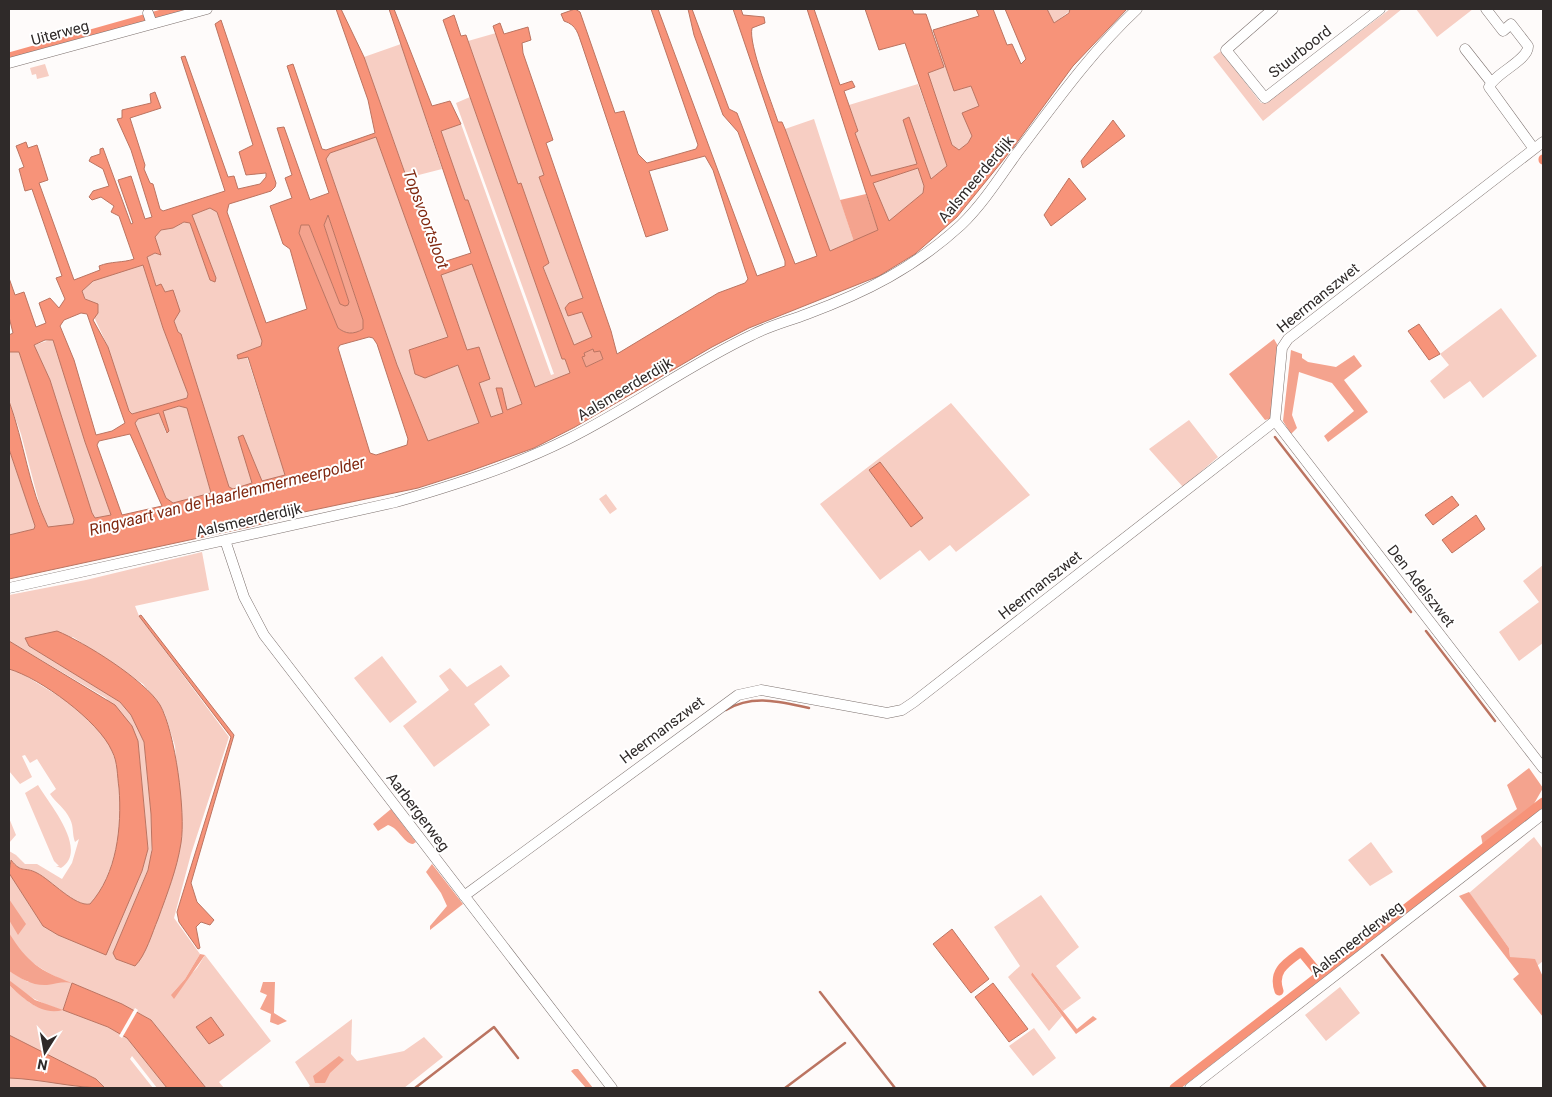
<svg xmlns="http://www.w3.org/2000/svg" width="1552" height="1097" viewBox="0 0 1552 1097" font-family="Roboto,sans-serif">
  <style>
    .green { fill: #f7cec3; fill-rule: evenodd }
    .forest { fill: #f4a38e }
    .water { fill: #f79379; stroke: #bb7461; fill-rule: evenodd }
    .pier { fill: #fefbfa }
    .lines { fill: none; stroke-linecap: round; stroke-linejoin: round }
    .stream { stroke: #bb7461; stroke-width: 2.5 }
    .canal { stroke: #f79379; stroke-width: 9 }
    .minor-casing { stroke: #7c716e; stroke-width: 11 }
    .minor { stroke: #fff; stroke-width: 10 }
    .labels { text-anchor: middle; dominant-baseline: central; stroke-width: 4; stroke-linejoin: round; paint-order: stroke }
    .street-label { font-size: 15px; fill: #2f2a29; stroke: #fff }
    .water-label { font-size: 16px; font-style: italic; fill: #812911; stroke: #fff }
  </style>
  <rect width="100%" height="100%" fill="#fefbfa"/>
  <path class="green" d="M1047,9H1070L1071,10L1054,23Z
    M1390,9H1402L1263,121L1213,57L1221,51L1261,103H1265Z
    M1416,9H1473L1437,37Z
    M933,30L955,91L971,86L979,106L972,136L968,143L959,150L952,145L928,73L944,67Z
    M496,33L544,175L540,178L583,299L582,312L592,337L574,345L543,266L549,263L521,184H518L468,41Z
    M401,44L442,169L407,178L364,57Z
    M45,64L49,76L37,79L36,74L32,75L30,68Z
    M918,84L947,166L931,179L909,117L903,120L917,164L871,176L855,133L858,130L849,105Z
    M470,97L562,359H565L570,374L534,387L468,200H465L441,131L461,124L551,375L554,374L456,103Z
    M814,119L854,242L830,251L785,129Z
    M376,137L448,337L409,350L425,378L458,365L479,423L428,441L397,365L326,159L330,153Z
    M918,168L924,186L923,193L889,222L873,183Z
    M210,208L217,212L262,341L261,346L237,355L247,357L285,475L262,481L243,435L239,437L252,483L233,489L229,487L181,334L178,332L174,320L177,316L173,291L164,292L156,286L147,257L155,253L160,255L155,237L161,230L173,228L185,222L190,223L210,280L216,278L191,214Z
    M473,263L522,405L507,411L502,388H497L503,413L491,417L479,383L489,379L479,347L467,350L441,275Z
    M143,264L163,328L188,394L187,398L132,414L129,411L108,347L82,291L93,281Z
    M1501,308L1537,356L1483,398L1470,381L1444,399L1430,381L1449,365L1440,354Z
    M53,339L85,442L111,515L95,518L92,513L50,380L34,345Z
    M16,350L19,352L74,520L73,524L49,528L42,514L21,434L9,401V352Z
    M951,403L1030,495L956,552L950,545L929,561L920,550L880,580L820,504Z
    M179,406L187,408L211,494L173,504L166,498L135,423L138,419L159,413L166,433L169,431L163,411Z
    M1189,420L1218,457L1183,487L1149,449Z
    M9,449L35,526L34,529L9,535Z
    M606,494L617,509L610,514L599,499Z
    M202,552L209,590L135,606L139,616L229,737L191,854L174,918L200,954L185,979L171,995L197,968L205,955L271,1041L219,1082L224,1088H206L151,1020L122,1004L72,983L63,1010L108,1027L127,1038L167,1088H157L132,1056L130,1059L153,1088H105L96,1079L9,1035V985C29,1003 34,1010 62,1010C41,1004 25,995 9,980V971L28,982H67C47,973 15,956 9,932C5,919 9,889 9,873L43,926L58,935L106,954L142,871L148,849L138,741L106,698L9,641V595L86,580ZM73,637L143,684L159,704L165,714L175,746L182,836L169,887L155,926L113,953L151,862V814L144,742L131,715L120,702L29,646Z
    M1543,565V643L1519,661L1499,632L1539,602L1523,581Z
    M382,656L417,702L390,723L354,678Z
    M501,665L510,676L474,704L490,725L434,767L403,726L449,690L439,676L450,668L467,687Z
    M9,669L21,673C47,690 81,706 101,731C133,773 124,866 90,904C75,907 51,880 37,873C24,866 23,874 11,860L9,861V851L16,855L25,864H37L62,879L72,863L79,839L75,842C72,834 74,827 70,819C65,808 56,803 50,794L56,789L37,759L30,763L25,755L22,756L32,777L20,784L9,771Z
    M38,785C50,805 89,850 61,868L56,866H59L54,861L25,793Z
    M9,818L16,835L9,843Z
    M1534,837L1543,849V961L1537,966L1510,957L1509,948L1469,893Z
    M1371,842L1393,872L1370,886L1348,860Z
    M1041,895L1079,947L1056,966L1081,998L1063,1011L1032,972L1031,975L1062,1016L1049,1031L1008,977L1020,966L994,927Z
    M1340,987L1360,1013L1326,1041L1305,1015Z
    M352,1019L351,1054L357,1061L404,1051L424,1037L443,1057L404,1088H307L310,1086L295,1062Z
    M1034,1028L1056,1058L1033,1076L1009,1046Z
    M9,1078L36,1079L88,1088H9Z"/>
  <path class="forest" d="M866,194L878,230L854,242L840,200Z
    M328,215L363,320V329C353,335 346,334 338,328L299,233L301,225H309L340,304L348,305L349,302L324,225Z
    M1274,339L1278,346L1273,418L1265,420L1229,374Z
    M593,349L600,350L603,359L586,367L582,357L584,353Z
    M1291,350L1302,354V358L1308,362L1336,367L1354,355L1362,366L1344,380L1368,412L1328,442L1324,436L1354,411L1332,383L1299,372L1292,415L1297,428L1291,434L1283,421Z
    M1529,768L1543,788L1531,809L1483,846L1481,836L1517,809L1507,785Z
    M391,809L416,842L413,844C403,843 399,828 388,825L378,831L373,824Z
    M432,864L463,904L430,930V926L447,906L441,893L426,872Z
    M1469,892L1509,948L1510,957L1535,959L1543,977V1017L1513,979L1519,974L1459,896Z
    M9,899L26,924L18,935L9,920Z
    M9,933C28,963 39,970 72,983C63,981 56,984 47,985C33,986 21,979 9,971Z
    M200,954L205,955L174,999L171,995L185,979Z
    M1032,972L1077,1029L1093,1016L1097,1019L1076,1034L1031,975Z
    M9,980L35,1000L63,1010C41,1016 24,999 9,985Z
    M263,982H275L274,1013L287,1021L278,1025L270,1022L271,1014L260,1009L267,995L260,992Z
    M339,1056L344,1060L330,1073L325,1083H315L313,1076Z
    M574,1069H578L593,1088H586L571,1071Z"/>
  <path class="water" d="M336,9H341L364,57L437,264L471,253L389,9H394L432,106L450,101L461,124L441,131L465,200H468L535,387L570,373L565,359H562L443,20L454,15L461,36L466,35L518,184L521,183L549,263L543,267L574,345L592,337L582,312L568,316L565,308L569,303L583,298L539,177L544,175L493,26L500,23L504,34L528,27L531,40L522,43L523,53L553,140L546,143L611,331L617,354L718,293L745,283L748,279L713,170L705,156L649,171L668,230L646,237L582,45C578,34 577,25 564,21L561,14L575,9L580,12L615,113L624,111L638,154L647,163L696,149L698,145L651,9H658L757,276L785,266V261L738,132L723,115L694,35L688,9H692L729,109L737,113L795,264L817,256L733,9H741L743,15L764,17L765,23L752,28C748,44 772,103 778,122H782L785,129L830,251L878,230L807,9H814L840,85L852,81L855,87L844,91L858,131L855,133L871,176L917,164L903,120L909,117L931,179L947,166L905,43L879,50L865,9H912L914,14H926L944,67L928,73L952,145L959,150L968,143L972,136L962,113L979,106L971,86L954,91L933,30L979,16L976,9H993L1007,45L1012,44L1021,64L1026,59L1005,9H1047L1054,23L1069,13L1070,9H1127L1073,66L1013,148L957,217L915,254L879,276L749,328L712,347L575,427L534,448L465,473L418,488L304,512L254,526L9,579V535L34,529L35,526L9,449V401C24,442 29,488 48,527L73,524L74,520L19,352H9V335L13,333L9,317V278L15,295L24,292L36,327L46,323L39,303L50,298L59,308L65,299L56,278L62,276L32,189L25,191L19,169L24,167L16,146L26,142L28,148L37,145L48,180L39,183L74,280L100,270L99,266C111,261 123,263 134,259L119,216L111,212L114,206L101,197L92,200L89,197L93,191L109,186L103,169L89,161L91,157L100,154V149L103,148L131,224L133,223L118,180L131,176L145,219L152,217L131,150L117,119L122,118V110L151,103L150,94L155,92L161,108L130,118L145,165L144,169L150,183L153,184L160,209L163,211L225,191L181,57L185,56L228,177L234,176L238,189L260,184L266,177V173L246,175L239,152L253,145L215,24L221,20L276,183L275,187L271,191L229,204L227,212L231,223L266,323L307,309L290,249L283,244L270,206L292,198L285,178L292,175L277,128L284,127L310,200L329,193L287,66L293,64L322,149L326,150L375,133L368,100ZM376,137L448,337L409,350L415,374L425,378L458,365L479,423L428,441L397,365L326,159L330,153ZM918,168L924,186L923,193L889,221L873,183ZM210,208L217,212L262,341L261,346L237,355L238,359L248,357L285,475L262,481L243,435L238,437L252,483L233,489L229,487L181,334L178,332L174,321L180,311L173,290L165,292L161,284L156,286L147,257L155,253L161,255L155,237L161,230L173,228L184,222L190,223L210,280L215,282L216,278L192,215ZM328,215L363,320V329C353,335 346,334 338,328L299,233L301,225H309L340,304L345,306L348,305L349,302L324,225ZM472,264L522,404L507,410L502,388H496L503,413L491,417L479,383L490,379L479,347L467,350L441,275ZM143,265L163,328L188,394L187,398L132,414L129,411L108,347L93,320L98,313V304L85,299L82,291L93,281ZM81,313L87,314L125,423L112,431L96,435L74,360L60,326L64,320ZM369,337L373,338L377,344L408,439L407,445L376,455L370,453L338,348L340,345ZM45,340H53L85,442L111,515L95,518L92,513L50,380L34,345ZM593,349L594,352L600,351L603,359L586,367L582,357L585,356L584,353ZM179,406L187,408L211,493L173,503L166,498L135,423L138,419L159,413L167,433L169,431L163,411ZM130,434L162,506L122,515L97,445L99,441Z
    M1113,120L1125,136L1083,168L1081,161Z
    M1069,178L1086,199L1051,226L1044,215Z
    M1419,324L1440,354L1429,360L1408,331Z
    M880,462L923,518L911,527L869,470Z
    M1452,496L1459,505L1433,525L1425,515Z
    M1476,515L1485,529L1452,553L1442,540Z
    M141,615L234,735L191,883L197,902L214,920L210,925L201,922L196,927L200,948L198,949L179,922L177,912L231,737L139,616Z
    M57,631C84,642 145,680 160,705C175,731 186,813 181,843C177,869 167,894 158,919C152,933 146,955 135,966L116,959L113,953L148,870L152,850L151,814L144,742L131,715L120,702L29,646L25,638Z
    M9,641L115,705L132,726L138,741L148,849L142,871L106,955L58,935L43,926L9,873L11,860C22,874 24,866 37,873C51,880 75,907 90,904C117,874 122,827 119,788C117,775 118,763 112,751C99,721 40,678 9,669Z
    M952,929L989,979L971,993L933,944Z
    M72,983L122,1004L151,1020L206,1088H167L127,1038L108,1027L63,1010Z
    M993,983L1028,1029L1009,1042L975,997Z
    M211,1017L224,1035L209,1044L196,1027Z
    M9,1035L96,1079L105,1088C73,1088 41,1079 9,1078Z"/>
  <path class="pier" d="M135,1008L138,1010L122,1038L119,1036Z"/>
  <g class="lines">
    <path class="stream" d="M1275,437L1411,612
      M1426,631L1495,721
      M726,710C753,694 780,702 809,708
      M1382,955L1486,1088
      M820,992L895,1088
      M415,1088L494,1027L518,1058
      M785,1088L845,1043"/>
    <path class="canal" d="M9,57L179,9
      M1543,159V160
      M1279,991C1272,971 1286,963 1301,952L1315,969
      M1174,1088L1543,802"/>
    <defs>
      <path id="minor" d="M1273,9L1226,50L1265,98L1380,9
        M1486,9L1503,31L1511,24L1528,46C1529,60 1495,73 1489,87L1534,149
        M148,13L152,24
        M1465,49L1491,82
        M9,63L207,9
        M1275,421L1543,768
        M225,540L244,597L264,635L612,1088
        M9,588L396,502C455,485 514,466 568,439C631,408 688,365 752,335C769,326 789,321 807,314C866,292 914,268 961,225C982,205 1000,177 1017,153C1055,103 1091,52 1137,9
        M464,896L738,695L761,690L887,713L902,710L914,702L1275,421L1282,348L1288,339L1543,142
        M1190,1088L1543,814"/>
    </defs>
    <use href="#minor" class="minor-casing"/>
    <use href="#minor" class="minor"/>
  </g>
  <g class="labels">
    <g class="street-label">
      <text transform="translate(60 33) rotate(-15)">Uiterweg</text>
      <text transform="translate(1300 52) rotate(-38)">Stuurboord</text>
      <text transform="translate(976 179) rotate(-50)">Aalsmeerderdijk</text>
      <text transform="translate(1318 298) rotate(-39)">Heermanszwet</text>
      <text transform="translate(625 389) rotate(-31)">Aalsmeerderdijk</text>
      <text transform="translate(249 520) rotate(-13)">Aalsmeerderdijk</text>
      <text transform="translate(1040 585) rotate(-38)">Heermanszwet</text>
      <text transform="translate(1421 586) rotate(52)">Den Adelszwet</text>
      <text transform="translate(662 730) rotate(-37)">Heermanszwet</text>
      <text transform="translate(418 812) rotate(53)">Aarbergerweg</text>
      <text transform="translate(1357 939) rotate(-38)">Aalsmeerderweg</text>
    </g>
    <g class="water-label">
      <text transform="translate(426 219) rotate(70)">Topsvoortsloot</text>
      <text transform="translate(227 496) rotate(-14)">Ringvaart van de Haarlemmermeerpolder</text>
    </g>
  </g>
  <rect width="1552" height="1097" fill="none" stroke="#2f2a29" stroke-width="20"/>
  <g transform="translate(45 1052) rotate(191)" stroke="#ffffff" stroke-width="4" paint-order="stroke">
  <path d="M0-4L9 19L0 12L-9 19Z" fill="#2f2a29"/>
  <text y="-8" font-size="14" font-weight="bold" text-anchor="middle" fill="#2f2a29">N</text>
  </g>
</svg>
